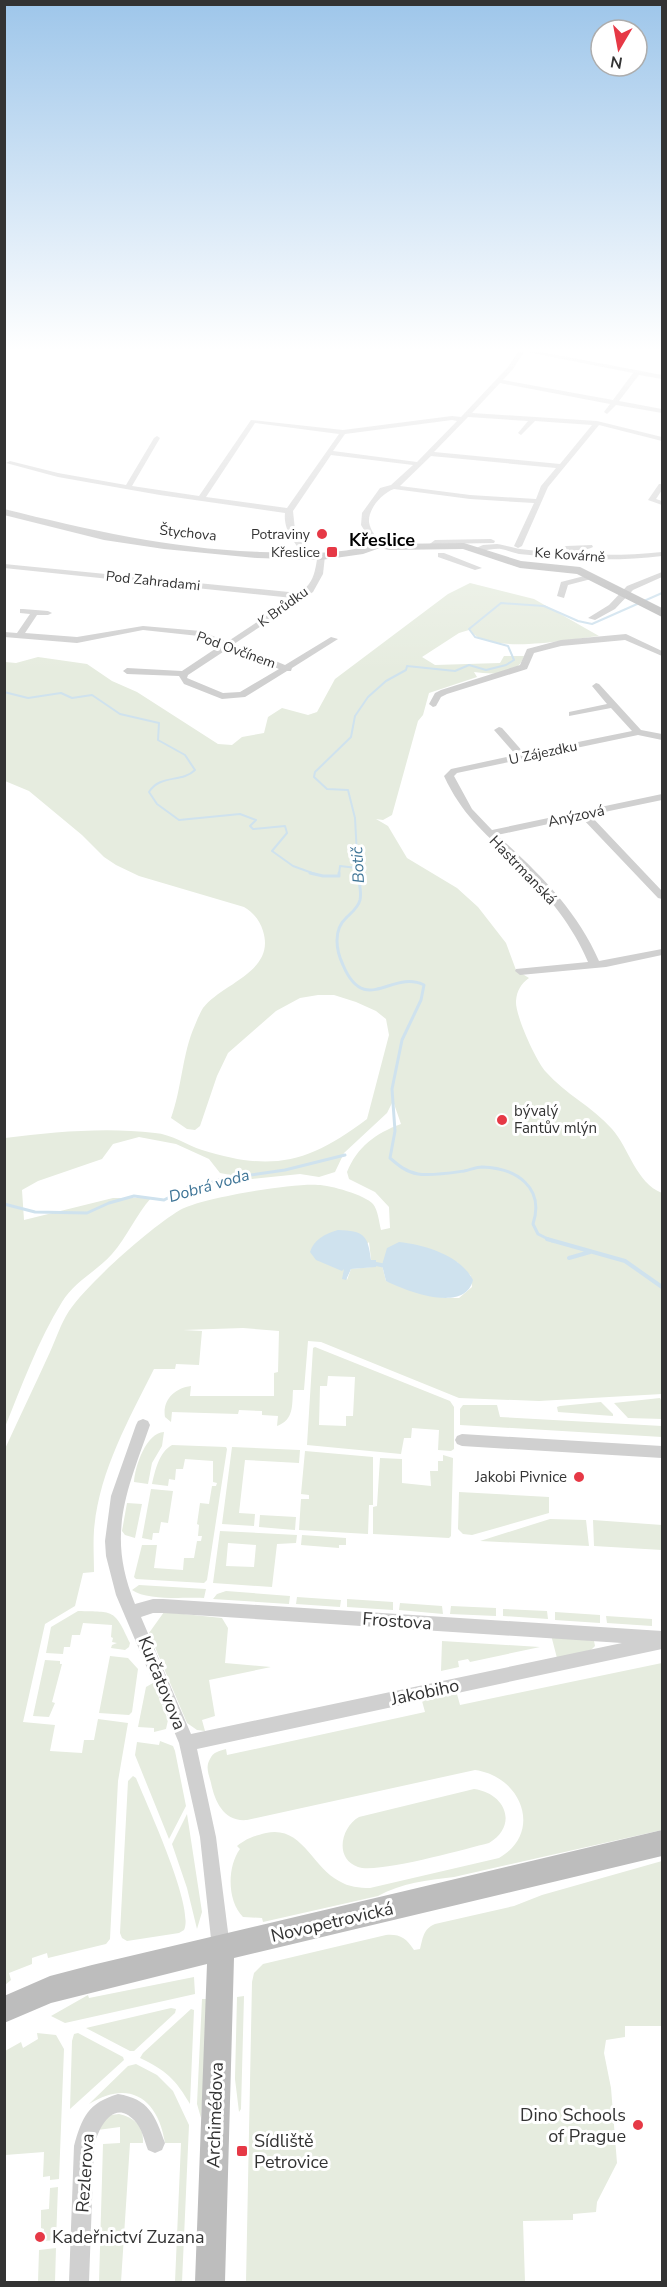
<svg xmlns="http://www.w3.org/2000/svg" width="667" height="2287" viewBox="0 0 667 2287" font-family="'Nunito Sans',sans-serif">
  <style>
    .green { fill: #e6ecdf; fill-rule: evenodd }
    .water { fill: #cfe2ee }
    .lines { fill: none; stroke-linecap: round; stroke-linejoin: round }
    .stream-far2 { stroke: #cfe2ee; stroke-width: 2 }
    .stream-far1 { stroke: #cfe2ee; stroke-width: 3 }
    .stream { stroke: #cfe2ee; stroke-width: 4 }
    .street { fill: #d0d0d0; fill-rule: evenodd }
    .secondary { fill: #bdbdbd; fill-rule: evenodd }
    .poi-dot { fill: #e63946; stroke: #fff; stroke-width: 2 }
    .labels { text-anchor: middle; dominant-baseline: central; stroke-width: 6; stroke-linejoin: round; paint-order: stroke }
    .far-street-label { font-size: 14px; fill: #333; stroke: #fff }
    .far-poi-label { font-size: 14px; fill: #333; stroke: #fff; text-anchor: end }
    .street-label { font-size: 15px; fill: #333; stroke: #fff }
    .poi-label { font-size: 15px; fill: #333; stroke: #fff; text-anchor: start }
    .water-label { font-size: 16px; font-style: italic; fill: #3f7597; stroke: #fff }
    .far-district-label { font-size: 18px; font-weight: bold; fill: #000; stroke: #fff }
    .near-street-label { font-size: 18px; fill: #333; stroke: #fff }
    .near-poi-label { font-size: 18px; fill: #333; stroke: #fff; text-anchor: start }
  </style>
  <rect width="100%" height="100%" fill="#fff"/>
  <path class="green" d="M470,583L534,599L599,636C569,639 490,656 469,630L459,633L422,657L435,665L500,663L504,656H524C518,677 491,674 474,672L477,677L429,693L423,715L418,721L392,815L383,820L376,819L388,826L407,858L457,888L478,907L506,943L516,970L529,978C521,984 517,990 516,1001C515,1015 536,1061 546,1072C565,1094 593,1107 612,1129C629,1148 636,1183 662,1193V1394L539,1401L459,1398L321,1342L308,1341L304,1390H293C292,1405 294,1420 277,1426L278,1416L262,1415V1411L239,1410L238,1414L172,1412L171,1422L165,1417C162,1400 175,1388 191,1386L190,1396H274V1373L278,1372L279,1331L243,1328L183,1330L202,1331L199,1365L176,1364L175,1369H154C128,1421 99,1472 94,1530C93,1544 94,1559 94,1572L83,1573L75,1606L45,1624L23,1722L55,1725L50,1751L82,1753L84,1740H94L98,1719L128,1723L118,1781L110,1939L106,1944L48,1958L47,1953L32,1958V1964L9,1973L11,1980L5,1985L4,1451C19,1418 35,1385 50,1352C56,1339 61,1323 69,1311C89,1282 150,1228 180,1210C201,1198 292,1183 318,1185C330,1185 365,1195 373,1204C378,1210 379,1222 381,1230L390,1228L389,1207L375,1192L349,1179L347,1172C357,1147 376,1133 401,1124L393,1101L387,1113L344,1153L335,1172L319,1177L300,1174L252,1179L220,1173L209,1159L176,1144L139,1137L113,1144L102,1159L38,1181L22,1190L24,1220L113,1198H151C136,1215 127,1237 112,1254C96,1272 75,1281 62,1302C38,1341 22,1385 5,1427V1138C55,1132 104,1127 155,1133C171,1134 187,1145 202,1150C272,1172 309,1163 367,1119L389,1035L386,1019L376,1011L356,1002L334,995H318L300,998L276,1011L228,1053L217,1076L200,1126L195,1130L187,1129L171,1118C182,1088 182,1054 195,1025C197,1020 200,1013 203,1008C222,983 276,972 263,931C260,921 254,913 244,907L139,876L116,865L104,857L82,835L29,791L5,781V662L16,663L38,657L87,664L112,681L137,692L218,744L232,745L242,737L264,733L268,717L282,708L308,715L317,712L335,679L448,594ZM369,1242L372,1267L351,1269L347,1280L345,1268ZM457,1262L471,1276L472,1287L459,1298H445L386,1281L382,1265Z
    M315,1347L450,1401L454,1407V1449L451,1451L438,1450L439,1430L412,1428L411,1438H404L401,1454L307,1445L313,1348ZM328,1376L355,1377L353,1416H346V1426L319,1425L320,1386H327Z
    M660,1398L662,1402V1419L628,1418L614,1403Z
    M601,1402L613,1414V1416L558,1412L557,1407L560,1406Z
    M463,1405H497L500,1417L662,1426V1437L460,1425V1409Z
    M164,1432L162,1446L152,1463L148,1484L134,1482C135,1466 146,1433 164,1432Z
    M172,1445L226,1447L227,1449L207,1580L204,1583L136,1579L134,1577L142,1545H157L154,1568L183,1570L184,1558H194L197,1541H201L202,1536H198L199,1525L197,1524L200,1503L209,1504L212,1486H216L217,1483L213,1482V1461L185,1459L183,1469H176L175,1480L169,1479L168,1486L152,1484C155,1471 159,1452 172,1445Z
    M232,1447L300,1450L299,1463L245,1460L239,1513L255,1514L254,1526L222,1524Z
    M305,1451L373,1457V1505H369L368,1534L299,1530L301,1499H309V1495L301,1494Z
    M443,1455L453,1458L451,1536L449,1538L373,1534V1507L377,1506L380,1458L402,1459V1483L431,1486L430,1471H438V1461H443Z
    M151,1489L173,1491L168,1523L161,1522L159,1533H153L152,1540L142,1538Z
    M459,1492L549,1497V1513L472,1535L463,1534L458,1529Z
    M127,1503L142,1504L135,1538L125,1535L122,1531Z
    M260,1515L296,1517L295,1530L259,1527Z
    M550,1519L586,1520L589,1546L480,1541Z
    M593,1520L662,1525V1550L594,1546Z
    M220,1531L297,1535L296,1543L277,1544L272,1587L213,1583ZM228,1543L256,1545L254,1567L226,1566Z
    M302,1535L346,1538V1545H339V1548L301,1545Z
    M139,1585L206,1589L204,1598C185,1597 147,1601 132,1590Z
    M226,1591L290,1596L289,1604L213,1599L217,1594Z
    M297,1597L341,1600L340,1607L296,1604Z
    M347,1599L393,1602V1610L347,1607Z
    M400,1603L442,1606L443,1614L399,1610Z
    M451,1606L496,1608V1616L450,1614Z
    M503,1609L547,1611L548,1619L503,1616Z
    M78,1611C115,1612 114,1609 130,1643L129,1647L125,1650L111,1648L112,1645L117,1643L112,1642L113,1638L111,1637L112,1625L83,1623L80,1635H72L70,1647H64L63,1654L46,1653L51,1627Z
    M164,1612L222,1618L228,1628L225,1663L271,1667L209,1680L215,1716L202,1720L205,1731L197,1730L187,1723L149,1633Z
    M555,1612L600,1615V1623L555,1620Z
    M606,1616L652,1619V1626L607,1623Z
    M551,1635L594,1641L595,1646L591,1650L557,1658Z
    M442,1641L540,1647L470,1662L468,1659L458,1661L459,1667L441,1671Z
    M110,1656L128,1658L138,1669L132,1712L129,1715L99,1713Z
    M45,1660L60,1661V1664H62L52,1702L55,1703L49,1717L33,1716Z
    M662,1663V1830L454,1877C427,1880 402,1883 378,1896L263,1922L262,1918L243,1917C227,1901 227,1867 240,1849L237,1846C247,1838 254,1836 266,1833C302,1825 312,1867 339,1881C349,1887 359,1888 370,1888L499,1858C544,1832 521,1776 475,1770L247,1820C224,1822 215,1802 211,1783C209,1775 205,1767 210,1759C213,1752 219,1751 226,1749L227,1755L425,1712L422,1701L457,1694L460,1705Z
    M153,1683L168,1720L166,1729L154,1732V1728L138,1727L146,1687Z
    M160,1741L173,1746L175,1751L186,1806L169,1839L135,1755L137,1742L159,1745Z
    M133,1776L136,1778C147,1805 195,1908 184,1930L179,1933L127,1941L122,1938L120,1933L128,1781Z
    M474,1789C505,1793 519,1825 489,1843C465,1849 377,1874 358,1867C334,1859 341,1827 359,1817Z
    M187,1814L202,1912L197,1929L187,1888L172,1844Z
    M662,1861V2026H625V2037L606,2040L604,2053L611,2088L617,2163L597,2202L596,2212L573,2214V2220L523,2221L525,2282H246L252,1982L254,1973L263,1964L386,1935C400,1934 406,1938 414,1950L420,1949C423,1938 423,1929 435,1924L514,1906L542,1895Z
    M194,1977L195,1994L65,2023L51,2016L88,1995L89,1998Z
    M244,1996L241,2109L239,2112L235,2079L237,1997Z
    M202,1999H209L201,2118L197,2104Z
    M171,2008L176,2009L175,2013L134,2051H130L86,2028Z
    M191,2009L194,2010L190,2104C176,2080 166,2070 140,2058L143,2053Z
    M37,2033L56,2035L64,2049L59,2179L50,2180V2176L43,2177L44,2152L5,2155V2051L21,2042L23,2048L38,2039Z
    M78,2033L123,2057L124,2060L70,2109L72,2041L74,2034Z
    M136,2064L157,2075L173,2091L189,2125L182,2282H175L181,2143H165C158,2098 129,2079 89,2104L128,2066Z
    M119,2114C135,2118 144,2126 143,2143H130L121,2282H99L103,2144L120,2143V2127L90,2131L111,2115Z
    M58,2187L56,2240L43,2241L44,2229L41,2228V2210L49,2209L50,2188Z
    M56,2248L55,2282H38L39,2250Z"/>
  <path class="water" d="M338,1230C364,1231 368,1235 371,1260H376V1267L351,1269L346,1280L342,1279L344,1269L342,1271L316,1260L310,1252C314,1239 325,1234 338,1230Z
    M399,1242C425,1245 460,1255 473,1280C465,1314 406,1291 386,1281L382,1265L387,1248Z"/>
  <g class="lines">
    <path class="stream-far2" d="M4,692L28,698L61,693L72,698L92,695L120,714L159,723L158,740L185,755L195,770C182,783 160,774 149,792L157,804L179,820L240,814L256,820L250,826L253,829L285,826L287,833L272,851L293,866L315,874
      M339,874L340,866L357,868
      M358,874L355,818L348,790L327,789L314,777L315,772L351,737L355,716L368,697L386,681L406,670L407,666L455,671L469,665L486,670L506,665L514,660L508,646L475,637L469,629L501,603L544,606L578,621L592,624L662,593"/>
    <path class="stream-far1" d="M310,873L323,876H339V873
      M357,873C359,881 362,891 360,900C358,908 352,912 346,918C333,930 336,950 343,965C365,1017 392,969 424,985L421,1000L402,1040L392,1089L395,1131L390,1158C398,1165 406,1172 418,1174C431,1176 450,1173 464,1171C470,1170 476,1167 482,1167C516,1168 545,1187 533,1224L538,1234L552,1241
      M4,1204L35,1212L87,1213L109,1203L134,1196L164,1200L187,1188L223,1179L285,1170L345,1155"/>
    <path class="stream" d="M547,1239L625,1261L662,1287
      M569,1258L590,1252
      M376,1264L386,1266"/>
    <path class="street" d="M518,352H524L513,369L503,380L613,400L633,373L527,352H541L662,375V379L639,375L619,401L662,409V413L616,405L607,414L604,412L610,404L500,383L472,413L597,421L662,437V441L599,425L548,487L522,546L518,548L514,546L534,503L470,499L394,489C382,493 368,509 369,522C370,530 377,538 381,544L374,546L361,525L362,513L380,488L391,485L413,465L331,455L293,511L295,530L313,556L309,558H306C296,544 283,531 285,513L160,495L58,477L6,463L10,461L58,473L126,485L154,438L157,436L160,438L132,486L199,496L251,420L343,430L452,416L461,417L508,367ZM468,417L528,421L518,433L521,435L535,421L592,425L560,464L434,452ZM452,420L457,421L417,462L333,451L345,434ZM255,423L339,434L287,508L206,497ZM431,456L556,468L541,486L536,499L470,495L400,486Z
      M659,484H662V490L656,499L662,501V505L648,500Z
      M491,539L495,541L494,543L437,544L431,548L427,546L435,540Z
      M497,544C505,545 513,548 520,549C567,555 615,557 662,552V556C615,562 566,559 519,554C513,553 507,550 501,549C492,548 481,553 474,549L483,545Z
      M592,545L593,547C586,551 569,552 562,548L566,546Z
      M438,553H444L482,568L475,570L438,557Z
      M318,554L325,556L323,574L313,592L234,644L285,665L331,637L338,639L292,668L291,671H287L245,697L222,699L184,684L179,676L127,674L123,671L127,668L182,671L221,645L199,636L143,630L77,643L4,637V632L17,633L30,614L20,613V609H23L48,611L52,613L48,615H37L25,633L77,637L143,626L201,631L227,642L293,598L4,568V564L299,593C315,583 315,570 318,554ZM229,648L279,669L240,692L223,693L187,678L188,675Z
      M662,572V577L633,590L615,609L595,620L588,618L609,605L627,586Z
      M592,574L596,576L595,578L568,585L564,598L557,596L561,582Z
      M626,634L662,651V656L625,640L561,646L534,653L527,669L447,694L441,697L436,706L433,707L429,704L435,693L441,690L520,665L527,649L561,640Z
      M596,683L599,684L641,730L662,734V740L638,735L457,773L454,776L472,809L492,830L662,794V800L590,815L662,891V899L658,898L581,817L497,835C537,871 577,910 599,961L662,949V955L606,967L520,975L515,971L516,969L588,962C573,926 548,896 521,868C489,836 464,819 444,776L451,769L516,755L494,730L499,727L502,728L524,753L632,731L611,708L569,716V712L607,704L592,686Z
      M143,1419L148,1421L150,1425C127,1491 106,1534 135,1604L153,1599H163L662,1631V1649L197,1749L216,1837L230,1948L227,1954L221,1957L215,1954L212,1948L200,1837L179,1743L116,1595L106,1556L105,1541L111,1496L136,1425L138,1421ZM153,1613H163L622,1643L191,1734L141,1617Z
      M462,1434L662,1446V1458L462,1446L457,1444L455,1440L457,1436Z
      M118,2094C149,2099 155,2115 165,2143L162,2150L155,2153L148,2150C144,2140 142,2128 134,2120C113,2098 98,2129 94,2146L89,2282H69L74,2146C82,2117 88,2103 118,2094Z"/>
    <path class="secondary" d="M4,509C89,530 173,549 260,552C293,553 328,555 360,548C372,545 377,539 390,544L464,543L521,561L580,567L662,608V617L577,574L520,568L463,549L389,550L380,548L363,554L321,560L257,558L164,549L104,540L4,515Z
      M662,1830V1856L234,1958L225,2282H195L207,1964L51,2003L4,2023V1996L50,1976L92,1965Z"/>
  </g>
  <linearGradient id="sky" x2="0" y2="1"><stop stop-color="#9ec6ea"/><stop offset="0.52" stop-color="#fff"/><stop offset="1" stop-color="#fff" stop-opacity="0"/></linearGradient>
  <rect width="667" height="672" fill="url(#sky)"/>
  <g class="poi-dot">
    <circle cx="322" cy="534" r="6"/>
    <rect x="326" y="546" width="12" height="12" rx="3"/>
    <circle cx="502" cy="1120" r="6"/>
    <circle cx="579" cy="1477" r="6"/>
    <circle cx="638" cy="2125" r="6"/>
    <rect x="236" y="2145" width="12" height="12" rx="3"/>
    <circle cx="40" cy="2237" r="6"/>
  </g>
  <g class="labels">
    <g class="far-street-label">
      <text transform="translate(188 533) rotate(6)">Štychova</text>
      <text transform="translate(570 555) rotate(4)">Ke Kovárně</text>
      <text transform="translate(153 581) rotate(6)">Pod Zahradami</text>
      <text transform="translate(283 607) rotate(-36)">K Brůdku</text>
      <text transform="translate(236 650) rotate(20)">Pod Ovčínem</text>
      <text transform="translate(543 753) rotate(-12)">U Zájezdku</text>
    </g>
    <g class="far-poi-label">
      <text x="310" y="534">Potraviny</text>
      <text x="320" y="552">Křeslice</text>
    </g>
    <g class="street-label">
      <text transform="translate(576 816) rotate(-12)">Anýzová</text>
      <text transform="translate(523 870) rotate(46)">Hastrmanská</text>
    </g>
    <g class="poi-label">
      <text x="514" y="1111">bývalý<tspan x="514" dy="17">Fantův mlýn</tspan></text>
      <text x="567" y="1477" text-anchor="end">Jakobi Pivnice</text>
    </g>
    <g class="water-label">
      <text transform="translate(358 865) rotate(-93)">Botič</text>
      <text transform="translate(209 1186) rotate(-16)">Dobrá voda</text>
    </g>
    <g class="far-district-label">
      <text x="382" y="540">Křeslice</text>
    </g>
    <g class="near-street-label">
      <text transform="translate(397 1621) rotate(4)">Frostova</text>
      <text transform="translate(162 1683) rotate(68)">Kurčatovova</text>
      <text transform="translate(425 1692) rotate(-12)">Jakobiho</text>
      <text transform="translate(332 1922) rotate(-13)">Novopetrovická</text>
      <text transform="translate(215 2115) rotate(-88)">Archimédova</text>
      <text transform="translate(85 2173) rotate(-86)">Rezlerova</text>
    </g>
    <g class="near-poi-label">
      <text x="626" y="2115" text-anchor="end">Dino Schools<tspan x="626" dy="21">of Prague</tspan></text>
      <text x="254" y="2141">Sídliště<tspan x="254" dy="21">Petrovice</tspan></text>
      <text x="52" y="2237">Kadeřnictví Zuzana</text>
    </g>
  </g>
  <rect width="667" height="2287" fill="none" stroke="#333333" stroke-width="12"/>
  <g transform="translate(619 48) rotate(190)"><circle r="28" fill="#ffffff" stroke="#adadad" stroke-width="1.5"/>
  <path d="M0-4.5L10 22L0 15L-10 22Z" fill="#e63946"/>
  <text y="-9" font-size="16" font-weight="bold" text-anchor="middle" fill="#333333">N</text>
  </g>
</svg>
